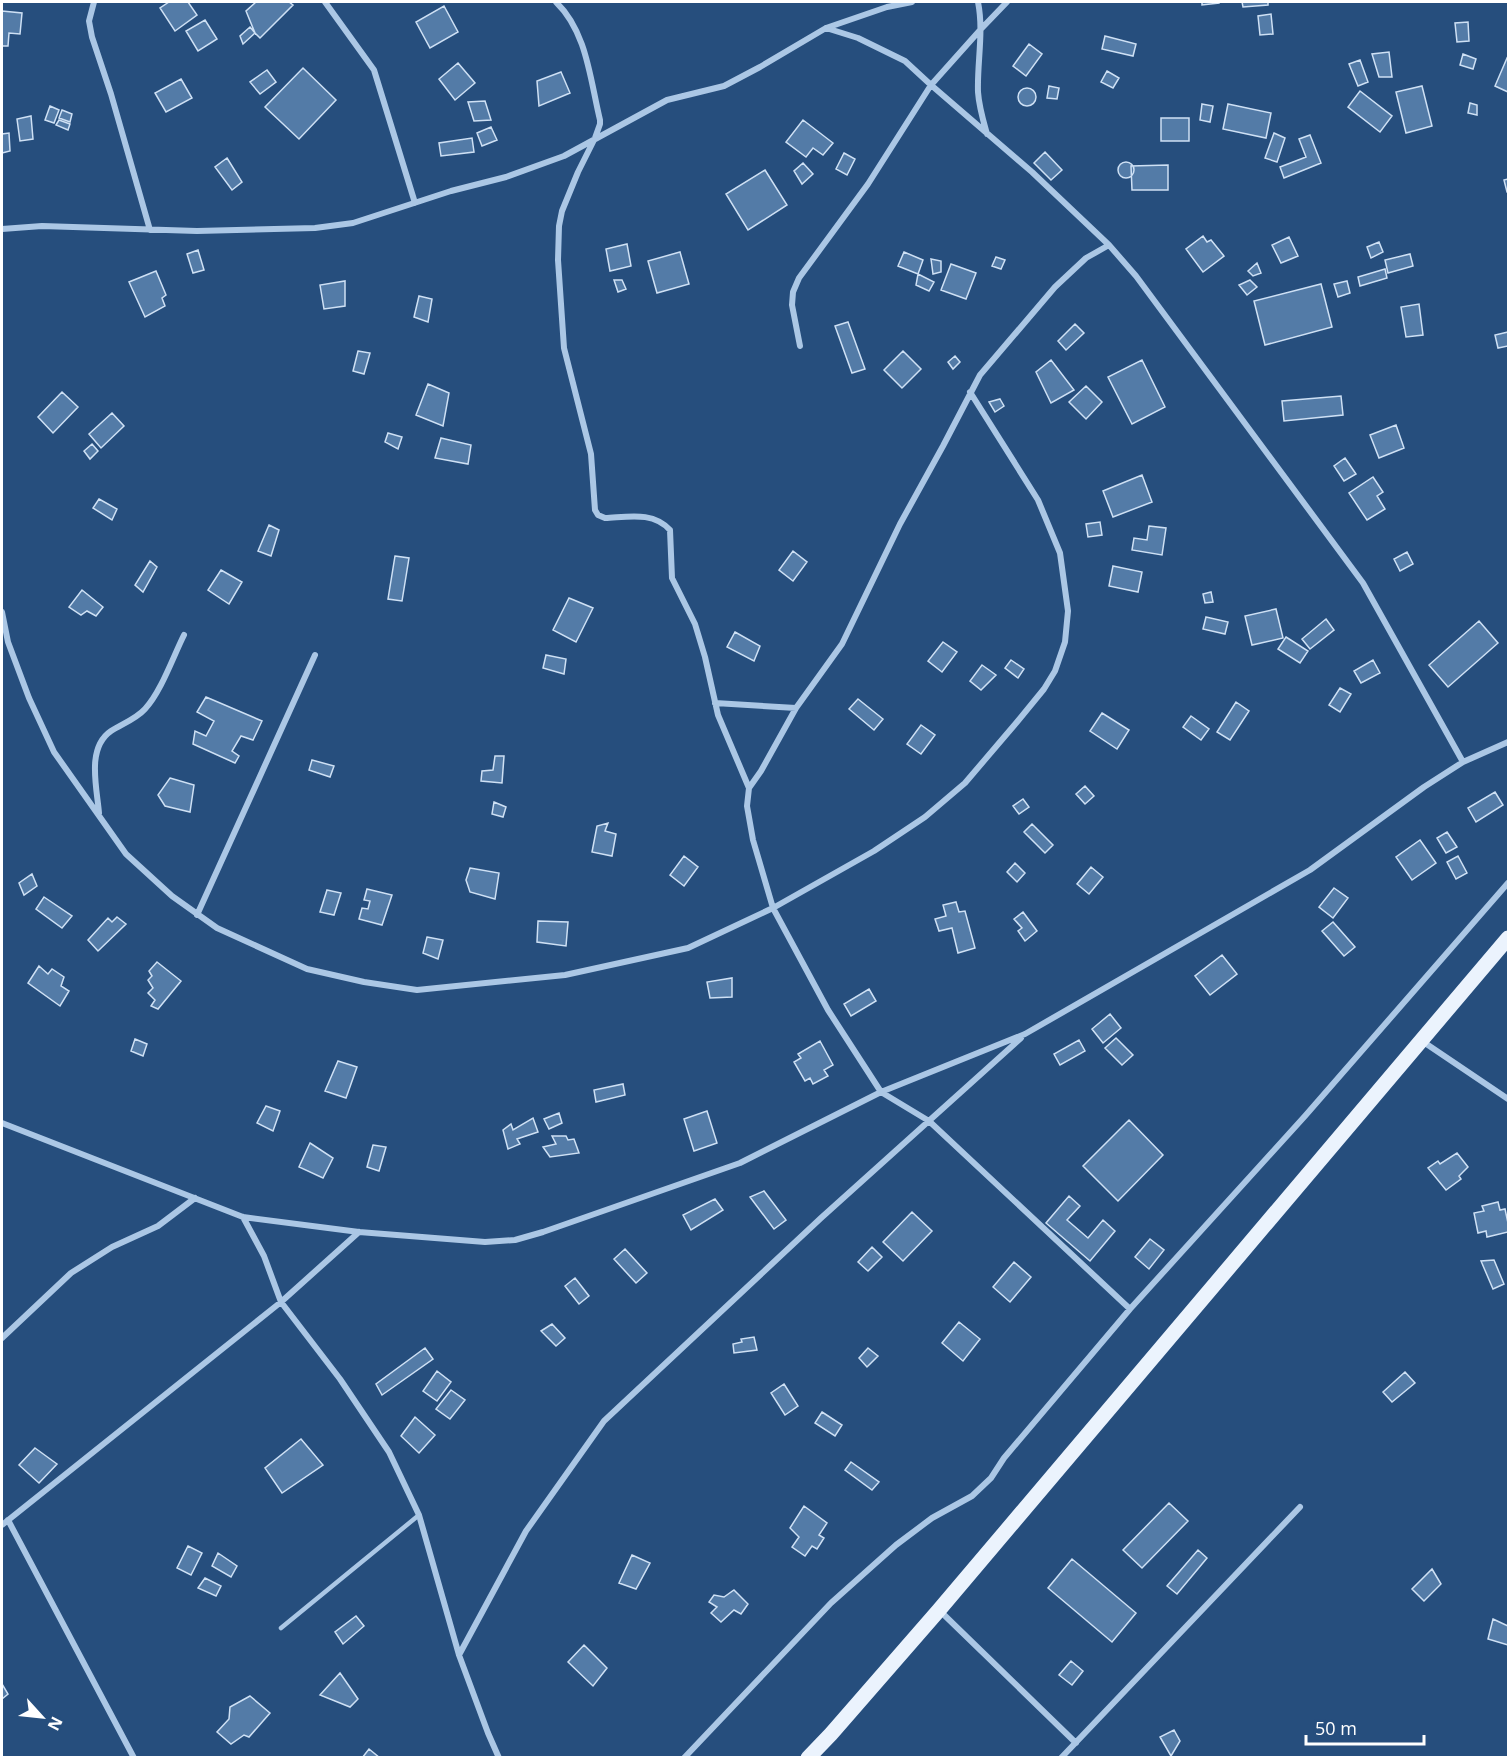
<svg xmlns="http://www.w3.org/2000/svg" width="1510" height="1759" viewBox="0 0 1510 1759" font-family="'Open Sans',sans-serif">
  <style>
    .building { fill: #537ba7; stroke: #cee0f4; stroke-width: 1.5 }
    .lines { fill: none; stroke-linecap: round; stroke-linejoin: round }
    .service { stroke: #abc7e5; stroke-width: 4.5 }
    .minor { stroke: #abc7e5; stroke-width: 6 }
    .primary { stroke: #ebf3fd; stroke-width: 15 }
  </style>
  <rect width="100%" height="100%" fill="#264e7d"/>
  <path class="building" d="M169,2H188L197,15L175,31L160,8Z
    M256,2H289L293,5L260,38L255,33L246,11Z
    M1202,2H1219V3L1202,5Z
    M1242,2H1268V5L1243,7Z
    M444,6L458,32L430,48L416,22Z
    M2,11L22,13L20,34L9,33L8,46H2Z
    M1271,14L1273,34L1260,35L1258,16Z
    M205,20L217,39L198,51L186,31Z
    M1468,22L1469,41L1457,42L1455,23Z
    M250,27L255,33L243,44L240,36Z
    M1105,36L1136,44L1133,56L1102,49Z
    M1029,44L1042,54L1026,76L1013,66Z
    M1389,52L1392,77H1379L1372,54Z
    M1463,54L1476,59L1473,69L1460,65Z
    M1507,58L1508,59V92L1495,86Z
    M1360,60L1368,82L1358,86L1349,64Z
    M458,63L475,83L455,100L439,79Z
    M303,68L336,100L299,139L265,107Z
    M267,70L276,82L260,94L250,82Z
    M1107,71L1119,78L1113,88L1101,82Z
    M561,72L570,93L539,106L537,81Z
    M181,79L192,98L166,112L155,93Z
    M1049,86L1059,88L1057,99L1047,98Z
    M1422,86L1432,126L1406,133L1396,92Z
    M1018 97a9 9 0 1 1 18 0a9 9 0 1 1-18 0Z
    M1360,91L1392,116L1380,132L1348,107Z
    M485,101L491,120L474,121L468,102Z
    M1470,103L1477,105V115L1468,113Z
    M1202,104L1213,106L1210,122L1200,120Z
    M1228,104L1271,113L1266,138L1223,129Z
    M50,106L59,110L54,123L45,120Z
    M62,110L72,114L70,122L59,118Z
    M31,116L33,139L20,141L17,119Z
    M1161,118H1189V141H1161Z
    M59,120L70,124L68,130L56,125Z
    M803,120L833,143L823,155L813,148L806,157L786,142Z
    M491,127L497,140L482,146L477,133Z
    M9,133L10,151L2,153V134Z
    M1274,133L1285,138L1277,162L1265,158Z
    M1310,135L1321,163L1284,178L1280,167L1306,157L1299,139Z
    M472,138L474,152L441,156L439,143Z
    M1045,152L1062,170L1051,180L1034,163Z
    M844,153L855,159L847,175L836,169Z
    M227,158L242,182L232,190L215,167Z
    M1118 170a8 8 0 1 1 16 0a8 8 0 1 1-16 0Z
    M803,163L813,174L802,184L794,171Z
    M1168,165V190H1132L1131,166Z
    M765,170L787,205L748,230L726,194Z
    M1508,179V192H1507L1504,180Z
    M1203,236L1207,242L1211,240L1224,256L1203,272L1186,249Z
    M1289,237L1298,256L1281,263L1272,245Z
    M1379,242L1383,252L1371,258L1367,247Z
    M627,244L631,266L610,271L606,249Z
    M198,250L204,270L193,273L187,254Z
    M680,252L689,284L657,293L648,261Z
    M904,252L923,260L918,274L898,266Z
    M1410,254L1413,266L1388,273L1385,260Z
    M996,257L1005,260L1001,269L992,266Z
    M931,259L941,261V272L933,274Z
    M1257,263L1261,273L1253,276L1248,271Z
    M951,264L976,273L966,299L941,290Z
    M1385,269L1387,278L1360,286L1358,277Z
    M156,271L166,295L162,298L165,306L145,317L129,282Z
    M918,274L934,282L929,291L916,285Z
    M614,280H622L626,289L618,292Z
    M1250,280L1257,287L1247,295L1239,285Z
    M345,281V306L324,309L320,285Z
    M1347,281L1350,293L1338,297L1334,284Z
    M1321,284L1332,327L1265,345L1254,301Z
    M419,296L432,299L428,322L414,317Z
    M1419,304L1423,335L1406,337L1401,307Z
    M848,322L865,369L852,373L835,326Z
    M1075,324L1084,333L1066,350L1058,341Z
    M1508,332V346L1498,348L1495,335Z
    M358,351L370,353L364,374L353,371Z
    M903,351L921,369L902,388L884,370Z
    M955,356L960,362L953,369L948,362Z
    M1051,360L1074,390L1051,403L1036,372Z
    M1142,360L1165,407L1132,424L1108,377Z
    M428,384L449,393L443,426L416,415Z
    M1086,386L1102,402L1086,419L1069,402Z
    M62,392L78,407L53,433L38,417Z
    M1341,396L1343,415L1284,421L1282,401Z
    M1000,399L1004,406L995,412L989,402Z
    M112,413L124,426L101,448L89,434Z
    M1396,425L1404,448L1379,458L1370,435Z
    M388,433L402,437L398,449L385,442Z
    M441,438L471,445L468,464L435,458Z
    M92,444L98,451L90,459L84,451Z
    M1345,458L1356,474L1344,481L1334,466Z
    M1142,475L1152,502L1113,517L1103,491Z
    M1373,477L1383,492L1377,496L1385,509L1367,520L1349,493Z
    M99,499L117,509L112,520L93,508Z
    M1100,522L1102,535L1088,537L1086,524Z
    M269,525L279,530L271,556L258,551Z
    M1149,526L1166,528L1162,555L1132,550L1134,538L1147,540Z
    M793,551L807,562L793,581L779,570Z
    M1407,552L1413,564L1400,571L1394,559Z
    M395,556L409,558L402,601L388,599Z
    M150,561L157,567L143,592L135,585Z
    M1113,566L1142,572L1138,592L1109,586Z
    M221,570L242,582L229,604L208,590Z
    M82,590L103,607L96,616L87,611L81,615L69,607Z
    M1211,592L1213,602L1205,603L1203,594Z
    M569,598L593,608L576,642L553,630Z
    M1276,609L1283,638L1252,645L1245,616Z
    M1206,617L1228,622L1225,634L1203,629Z
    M1326,619L1334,630L1310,649L1302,639Z
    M1479,621L1498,643L1448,687L1429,665Z
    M735,632L760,646L754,661L727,647Z
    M1286,637L1308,651L1300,663L1278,649Z
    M943,642L957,652L942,672L928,661Z
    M546,655L566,659L564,674L543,668Z
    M1011,660L1024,669L1018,678L1005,668Z
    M1373,660L1380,673L1361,683L1354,671Z
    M982,665L996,675L981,690L970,681Z
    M1340,688L1351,694L1340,712L1329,705Z
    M206,697L262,721L253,740L241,736L232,751L239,756L235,763L193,744L195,731L206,736L214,721L197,712Z
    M858,699L883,719L874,730L849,709Z
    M1236,702L1249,711L1230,740L1217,732Z
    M1102,713L1129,730L1117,749L1090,731Z
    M1191,716L1209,729L1201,740L1183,727Z
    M921,725L935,735L921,754L907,744Z
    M495,756H504L502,783L481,781L482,771L493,770Z
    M312,760L334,766L330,777L309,770Z
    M170,778L194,785L190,812L165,806L158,795Z
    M1085,786L1094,796L1085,804L1076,794Z
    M1495,792L1503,805L1476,822L1468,808Z
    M1023,799L1029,807L1019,814L1013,806Z
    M494,802L506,807L503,817L492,814Z
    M608,823L605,831L616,834L612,856L592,852L597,826Z
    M1032,824L1053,845L1045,853L1024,832Z
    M1447,832L1457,847L1446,853L1437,838Z
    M1420,840L1436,863L1412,880L1396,857Z
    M684,856L698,867L684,886L670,875Z
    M1458,856L1467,873L1456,879L1447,862Z
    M1015,863L1025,873L1017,882L1007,872Z
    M1091,867L1103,877L1089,894L1077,884Z
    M470,868L499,873L495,899L470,892L466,880Z
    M32,874L37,886L24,895L19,883Z
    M1334,888L1348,898L1333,918L1319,907Z
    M367,889L392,895L382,925L359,919L362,908L368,909L370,901L364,900Z
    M327,890L341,893L334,915L320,912Z
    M44,897L72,916L62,928L36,909Z
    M956,902L959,912L965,911L975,948L958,953L952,928L939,931L935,919L946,916L943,905Z
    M1023,912L1037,931L1025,941L1018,931L1022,928L1014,919Z
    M117,917L126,924L98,951L88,940L108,918L112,922Z
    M538,921L568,922L566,946L537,942Z
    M1333,922L1355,947L1344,956L1322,931Z
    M427,937L443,940L438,959L423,953Z
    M1222,955L1237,974L1210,995L1195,976Z
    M157,962L181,981L158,1009L151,1006L155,1000L148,993L153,988L148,980L152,976L149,971Z
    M39,966L48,974L52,969L64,977L61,986L69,991L60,1006L28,983Z
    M732,978V997L710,998L707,982Z
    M869,989L876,1001L851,1016L844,1004Z
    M1110,1014L1121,1028L1103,1043L1092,1029Z
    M1116,1038L1133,1055L1122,1065L1105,1048Z
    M135,1039L147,1044L143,1056L131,1051Z
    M1079,1040L1085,1051L1060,1065L1054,1054Z
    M820,1041L833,1065L824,1070L828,1076L813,1084L810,1078L805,1081L794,1062L801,1058L798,1054Z
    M338,1061L357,1067L346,1098L325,1091Z
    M623,1084L625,1095L596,1102L594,1090Z
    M266,1106L280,1111L273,1131L257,1123Z
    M707,1111L717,1143L694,1151L684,1119Z
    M559,1113L562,1123L549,1129L544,1119Z
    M533,1118L538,1132L517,1139L520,1144L508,1149L503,1130L511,1124L513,1130Z
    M1129,1120L1163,1155L1118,1201L1083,1166Z
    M552,1136H566L568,1140L574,1139L579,1153L550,1157L543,1147L556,1144Z
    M310,1143L333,1158L323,1178L299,1167Z
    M373,1145L386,1147L379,1171L367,1167Z
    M1457,1153L1468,1167L1459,1176L1461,1179L1446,1190L1428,1168L1438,1161L1440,1164Z
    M764,1191L786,1220L774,1229L750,1197Z
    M1069,1196L1080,1206L1067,1220L1088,1238L1103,1220L1115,1231L1090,1261L1046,1223Z
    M715,1199L723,1210L691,1230L683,1215Z
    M1498,1202L1500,1210L1505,1209L1508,1223V1232L1487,1237L1486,1231L1478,1233L1474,1213L1484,1211L1482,1206Z
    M912,1212L932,1231L903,1261L883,1242Z
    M1150,1239L1164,1250L1149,1269L1135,1257Z
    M872,1247L882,1257L868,1271L858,1262Z
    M625,1249L647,1273L636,1283L614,1259Z
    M1494,1260L1504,1284L1493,1289L1481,1261Z
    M1014,1262L1031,1277L1010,1302L993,1287Z
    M575,1278L589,1296L579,1304L565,1286Z
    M959,1322L980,1339L963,1361L942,1343Z
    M552,1324L565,1338L556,1346L541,1331Z
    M754,1337L757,1350L734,1353L733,1344L742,1342L741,1339Z
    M425,1348L433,1359L382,1395L376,1384Z
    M868,1348L878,1356L867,1367L859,1358Z
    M437,1371L451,1382L437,1401L423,1391Z
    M1405,1372L1415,1383L1392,1402L1383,1392Z
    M784,1384L798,1406L785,1415L771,1393Z
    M451,1390L465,1400L450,1419L436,1409Z
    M822,1412L842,1425L835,1436L815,1423Z
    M415,1417L435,1435L419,1453L401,1436Z
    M301,1439L323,1465L282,1493L265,1468Z
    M35,1448L57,1464L39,1483L19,1465Z
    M851,1462L879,1482L872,1490L845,1470Z
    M1169,1503L1188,1521L1142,1568L1123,1550Z
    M804,1506L827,1523L819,1535L824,1538L817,1549L812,1546L805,1556L792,1547L799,1537L790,1528Z
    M188,1546L202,1553L191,1575L177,1568Z
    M1198,1550L1207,1558L1177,1594L1167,1586Z
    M218,1553L237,1566L231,1577L212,1566Z
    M632,1555L650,1563L636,1589L619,1583Z
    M1072,1559L1136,1613L1112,1642L1048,1588Z
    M1432,1569L1441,1584L1424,1601L1412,1589Z
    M205,1578L221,1586L216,1596L198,1588Z
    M734,1590L748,1604L741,1614L734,1610L721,1622L711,1613L717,1607L709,1602L714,1595L724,1597Z
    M356,1616L364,1626L343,1644L335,1632Z
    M1493,1619L1508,1626V1645L1488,1639Z
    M584,1645L607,1668L593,1686L568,1662Z
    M1071,1661L1083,1671L1072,1685L1059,1675Z
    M340,1673L358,1699L350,1707L320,1695Z
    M2,1684L8,1694L2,1699Z
    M250,1696L270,1713L249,1737L244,1735L231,1744L217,1732L229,1719L230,1707Z
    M1174,1730L1180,1741L1171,1756L1160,1737Z
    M369,1749L380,1758H362Z"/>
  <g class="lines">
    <path class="service" d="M281,1628L419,1515"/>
    <path class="minor" d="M94,2L89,21L92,37L111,94L150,230
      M325,2L374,70L415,203
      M556,2C587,32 590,79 600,120V124L595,138L578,172L562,211L559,226L558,260L564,348L591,454L595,510L598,515L605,518C628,517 653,511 670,530L672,578L695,624L705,657L718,715L749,788
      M978,2C984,32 977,62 978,92C979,107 983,120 987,134
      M826,28L858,38L905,61L931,85L1032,172L1109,245L1136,276L1363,583L1463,762
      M2,229L42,226L197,231L315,228L353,223L451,191L506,177L564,156L667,100L724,86L760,67L826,28L887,7L912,2
      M1109,245L1086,258L1055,287L980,375L943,446L900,524L842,644L796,708L761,771L749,788L747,806L753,840L773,908L828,1010L881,1092L929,1121L1130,1309
      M800,346L792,305L793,292L799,278L868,184L931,85L981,29L1007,2
      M2,612L8,642L29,698L54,752L126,854L172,896L217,928L307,969L364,982L417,990L565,975L688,948L773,908L874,851L925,817L965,783L1017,722L1044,689L1055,671L1065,642L1068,611L1060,553L1038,500L970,392
      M715,703L796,708
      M99,813C97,788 86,748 111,731C122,724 136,719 145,709C161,692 173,657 184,635
      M197,915L315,655
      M1422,1041L1508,1099
      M2,1123L243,1217L359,1232L485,1242L515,1240L543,1232L740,1163L881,1092L1025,1034L1310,870L1424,787L1463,762L1508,742
      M243,1217L264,1256L281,1302L340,1379L389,1452L419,1515L459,1655L488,1733L499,1758
      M2,1338L71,1273L112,1247L158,1226L195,1198
      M8,1520L134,1758
      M2,1525L281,1302L359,1232
      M939,1610L1076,1743
      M459,1655L526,1531L604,1421L821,1218L1021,1038
      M684,1758L831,1603L896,1545L932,1518L972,1496L991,1478L1004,1458L1130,1309L1305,1116L1508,883
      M1061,1758L1300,1507"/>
    <path class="primary" d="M808,1758L831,1734L939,1610L1508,938"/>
  </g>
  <rect width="1510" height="1759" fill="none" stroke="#ffffff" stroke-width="6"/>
  <g transform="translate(42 1717) rotate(117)" stroke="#264e7d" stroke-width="4.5" paint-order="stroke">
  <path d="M0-4.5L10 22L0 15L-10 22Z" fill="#ffffff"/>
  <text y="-9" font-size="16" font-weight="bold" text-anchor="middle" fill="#ffffff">N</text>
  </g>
  <path d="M1306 1735v9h118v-9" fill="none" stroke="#ffffff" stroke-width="3"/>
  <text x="1315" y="1735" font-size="18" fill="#ffffff" stroke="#264e7d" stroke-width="4.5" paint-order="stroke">50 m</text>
</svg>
